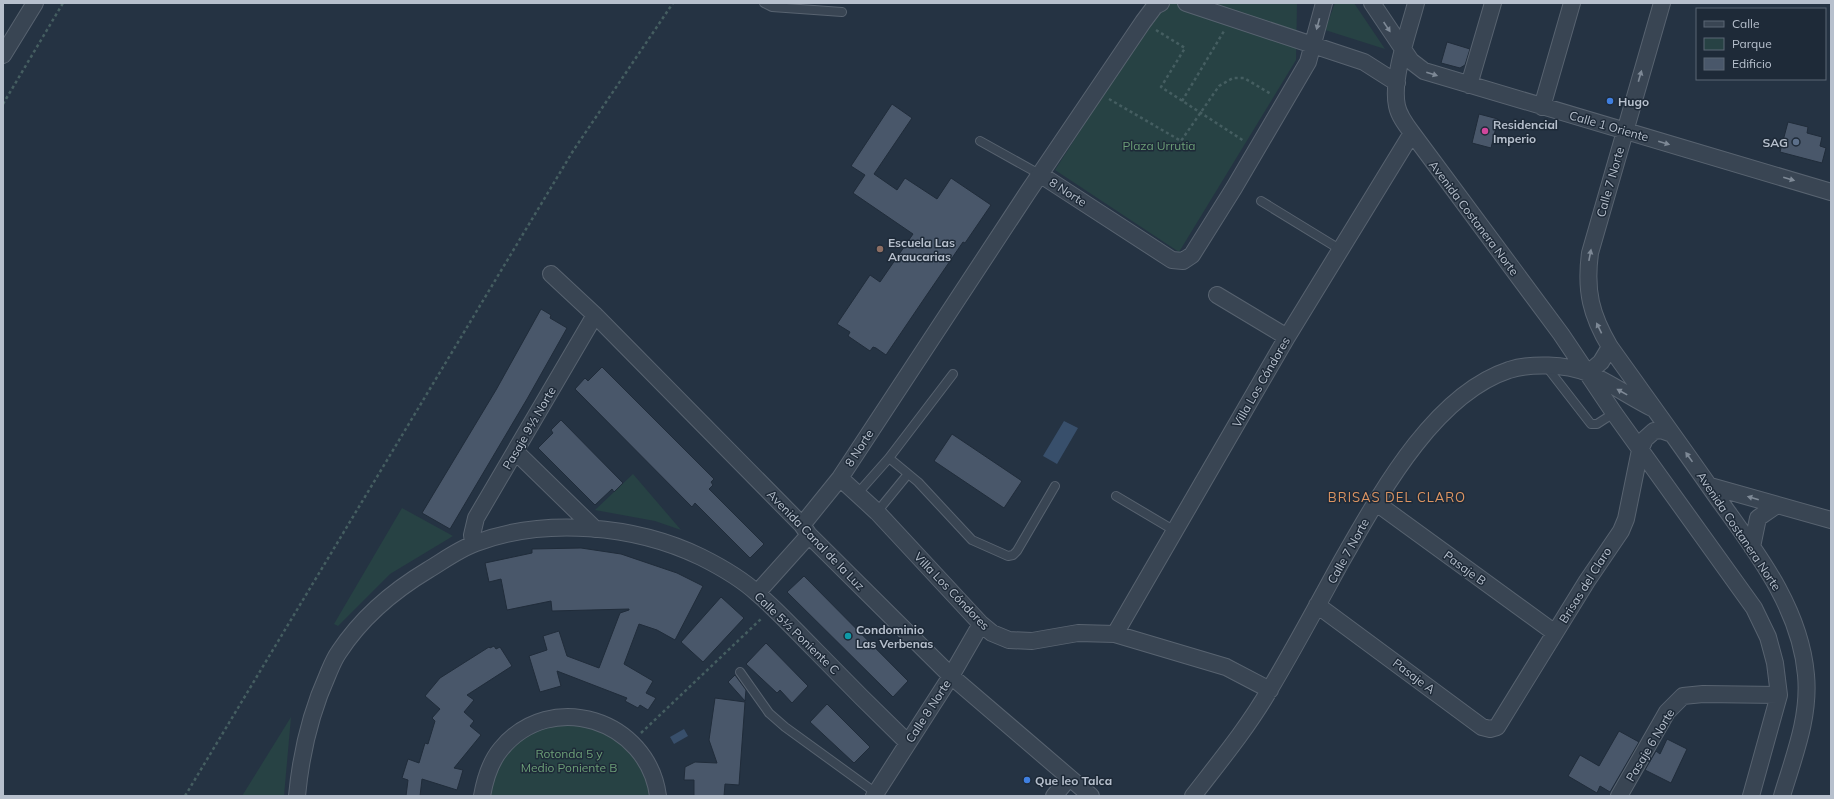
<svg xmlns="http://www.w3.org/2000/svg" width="1834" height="799" viewBox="0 0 1834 799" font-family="Mulish,sans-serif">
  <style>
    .green { fill: #274244 }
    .water { fill: #384f6b }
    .building { fill: #49576a; stroke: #202c3a }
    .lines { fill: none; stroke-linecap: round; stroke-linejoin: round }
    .lane-casing { stroke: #586370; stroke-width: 10 }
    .street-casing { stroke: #586370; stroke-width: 18 }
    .path { stroke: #455e61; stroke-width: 2.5; stroke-dasharray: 3 3; stroke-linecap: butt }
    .lane { stroke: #394553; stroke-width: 8 }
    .street { stroke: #394553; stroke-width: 16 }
    .oneway { fill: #7e8996 }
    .shop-dot { fill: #3f7fe0; stroke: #1e2a38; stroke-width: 1.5 }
    .hotel-dot { fill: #d1479c; stroke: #1e2a38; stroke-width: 1.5 }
    .service-dot { fill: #5c6f8a; stroke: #1e2a38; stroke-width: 1.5 }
    .education-dot { fill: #8d6e63; stroke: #1e2a38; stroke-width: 1.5 }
    .culture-dot { fill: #0f9aa8; stroke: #1e2a38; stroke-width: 1.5 }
    .labels { text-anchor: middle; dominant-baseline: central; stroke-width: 3; stroke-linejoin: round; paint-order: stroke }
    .poi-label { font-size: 12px; font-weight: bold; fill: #b7c0cd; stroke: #1e2a38; text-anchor: start }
    .street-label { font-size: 12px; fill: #b7c0cd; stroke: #1e2a38 }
    .park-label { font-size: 12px; fill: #6c9f77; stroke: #1e2a38 }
    .neighbourhood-label { font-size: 13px; letter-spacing: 1px; fill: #dc9462; stroke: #1e2a38 }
  </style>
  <rect width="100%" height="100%" fill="#253343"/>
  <path class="green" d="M1162,3H1297L1296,60L1179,252L1055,170Z
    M1335,3H1354L1385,49L1325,30Z
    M633,474L681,530L655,521L595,510Z
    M402,508L453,536L390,574L338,626L334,624Z
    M291,717L284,796H242Z
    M580,723C588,726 599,727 606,732C629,746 647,769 649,796H489L494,774L508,751L528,734L553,724Z"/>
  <path class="water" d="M1064,421L1078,428L1057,464L1043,456Z
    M684,729L688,736L674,744L670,737Z"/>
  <path class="building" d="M1447,42L1470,49L1465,65L1460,68L1441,63Z
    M892,104L912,118L874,174L897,190L905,178L937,199L951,178L991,205L965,243L963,242L926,296L886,355L876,348L873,347L870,351L848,336L850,332L837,324L870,275L880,282L913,234L853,193L865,175L851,166Z
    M1479,114L1498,119L1491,148L1472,143Z
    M1788,122L1808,127L1807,133L1822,137L1820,146L1826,148L1822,163L1780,152Z
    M541,309L551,315L550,318L567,328L527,399L450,529L422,513L496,390Z
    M602,367L714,479L711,482L713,485L709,489L764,544L750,558L695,503L692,507L575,389L585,378L588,381Z
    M561,420L623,483L614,492L612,489L595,505L538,448L553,433L551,430Z
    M952,434L1022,481L1004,508L934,461Z
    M581,548L621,554L677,573L703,586L675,640L657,630L639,624L624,664L653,681L646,693L656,698L648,710L640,705L638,708L625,701L627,698L557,671L561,686L540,692L529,656L547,650L543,636L559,631L567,656L599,668L620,613L629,610V609L552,611L551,601L507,610L501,579L489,582L485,563L532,553V549Z
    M804,576L908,681L893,697L787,592Z
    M721,597L744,618L703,662L681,642Z
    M766,643L808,686L792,703L780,690L777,693L746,664Z
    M494,646L496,649L500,647L512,666L467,695L474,700L464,712L474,721L470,726L481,735L454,768L463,770L457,790L422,779L420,796H406L408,780L402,778L408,759L419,763L425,743L428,744L435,721L432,718L440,709L425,696L440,678L489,647L490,648Z
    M735,675L746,690L745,701L728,682Z
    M715,698L745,702L739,785L725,784L724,796H694V780H684L685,767L695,762L717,763L709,740Z
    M827,704L870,747L854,763L810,722Z
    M1619,731L1639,742L1610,792L1600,786L1597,793L1568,776L1580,755L1599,766Z
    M1667,739L1687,749L1671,783L1645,770L1656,751L1660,754Z"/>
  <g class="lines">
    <defs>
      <path id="lane" d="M764,3L772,7L842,12
        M980,141L1041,175
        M1261,201L1341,250
        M1546,366L1591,424H1597L1614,413
        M889,458L918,482L972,540L1008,556L1013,555L1017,551L1055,486
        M858,493L889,458L953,374
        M1116,496L1175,531
        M877,512L908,474
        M740,672L769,713L785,727L876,793"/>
      <path id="street" d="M1186,3L1364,62L1397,83
        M1372,3L1411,61L1424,71L1831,192
        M1416,3C1409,30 1391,79 1397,106C1399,116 1406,125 1412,133L1561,334L1614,413L1754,608L1768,637L1775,663L1779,695L1751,796
        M1662,3L1590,253C1585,291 1591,315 1610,347C1645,396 1680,444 1714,493C1753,548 1800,605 1806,675C1810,717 1794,756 1782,796
        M3,55L35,3
        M1469,85L1493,3
        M1542,107L1572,3
        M1041,175L1172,260L1183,261L1192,255L1234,188L1308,62L1324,3
        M551,274L595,315L802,525L809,535L951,676L1091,796
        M1217,295L1287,337
        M1588,373L1601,362L1610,347
        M516,452L595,529
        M840,478L877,512L981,624L992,633L1009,640L1032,641L1078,633L1115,634L1226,667L1270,690
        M1710,486L1831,520
        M1375,502L1555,633
        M802,525L840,478L1028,192L1143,22L1155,6L1161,3
        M473,543L472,535L476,518L595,315
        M1752,547L1758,518L1777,505
        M757,593L809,535
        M1317,605L1482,727L1490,729L1497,727L1587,581L1621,531L1626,519L1640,450L1645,439L1654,431L1661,430L1672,434
        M1115,634L1287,337L1412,133
        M297,796C301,753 310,714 328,674C331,667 334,659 339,652C362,617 393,591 428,570C443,561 459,549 476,543C545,517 635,525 701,557C721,567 742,579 758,594C778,611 796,631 815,650C845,681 876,712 907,742
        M482,796C485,779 490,762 501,749C551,688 648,720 658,796
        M874,796L951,676L981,624
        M1054,796L1069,778
        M1193,796C1220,761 1248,727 1270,689C1295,647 1318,604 1341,562C1379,496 1433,395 1509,370C1532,363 1565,364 1588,373C1607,381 1632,398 1652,408
        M1619,796L1667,712L1683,696L1703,694L1779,695"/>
    </defs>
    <use href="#lane" class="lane-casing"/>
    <use href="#street" class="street-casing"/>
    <path class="path" d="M1156,30L1185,48L1161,87L1244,141
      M1109,99L1181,141L1219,86L1233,78H1244L1271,94
      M1182,101L1224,31
      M3,104L63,3
      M641,733L762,618
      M185,796L573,151L673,3"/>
    <use href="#lane" class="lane"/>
    <use href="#street" class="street"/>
  </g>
  <defs><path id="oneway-solid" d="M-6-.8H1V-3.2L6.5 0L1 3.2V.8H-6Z"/></defs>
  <g class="oneway">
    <use href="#oneway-solid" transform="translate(1318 24) rotate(105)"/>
    <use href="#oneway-solid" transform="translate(1387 27) rotate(56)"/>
    <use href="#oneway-solid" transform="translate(1432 74) rotate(18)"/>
    <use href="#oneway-solid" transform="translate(1640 76) rotate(-74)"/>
    <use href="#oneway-solid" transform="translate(1664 143) rotate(16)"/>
    <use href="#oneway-solid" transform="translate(1789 179) rotate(16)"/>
    <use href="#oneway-solid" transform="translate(1590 255) rotate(-79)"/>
    <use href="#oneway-solid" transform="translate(1599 328) rotate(-116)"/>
    <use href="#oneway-solid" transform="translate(1622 392) rotate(-151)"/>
    <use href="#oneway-solid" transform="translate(1689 457) rotate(-125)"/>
    <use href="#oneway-solid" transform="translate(1753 498) rotate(-164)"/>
  </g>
  <g class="shop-dot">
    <circle cx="1610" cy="101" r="4"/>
    <circle cx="1027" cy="780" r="4"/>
  </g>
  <circle class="hotel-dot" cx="1485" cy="131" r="4"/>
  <circle class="service-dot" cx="1796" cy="142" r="4"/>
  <circle class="education-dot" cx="880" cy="249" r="4"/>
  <circle class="culture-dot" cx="848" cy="636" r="4"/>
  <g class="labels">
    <g class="poi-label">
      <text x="1618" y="101">Hugo</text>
      <text x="1493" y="124">Residencial<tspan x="1493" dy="14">Imperio</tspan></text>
      <text x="1788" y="142" text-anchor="end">SAG</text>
      <text x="888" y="242">Escuela Las<tspan x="888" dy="14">Araucarias</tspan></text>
      <text x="856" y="629">Condominio<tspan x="856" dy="14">Las Verbenas</tspan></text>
      <text x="1035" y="780">Que leo Talca</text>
    </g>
    <g class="street-label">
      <text transform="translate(1609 126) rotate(16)">Calle 1 Oriente</text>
      <text transform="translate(1610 182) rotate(-74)">Calle 7 Norte</text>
      <text transform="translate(1068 192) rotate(33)">8 Norte</text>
      <text transform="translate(1474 218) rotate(53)">Avenida Costanera Norte</text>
      <text transform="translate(1261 382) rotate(-60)">Villa Los Cóndores</text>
      <text transform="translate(529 428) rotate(-60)">Pasaje 9½ Norte</text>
      <text transform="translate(859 448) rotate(-57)">8 Norte</text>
      <text transform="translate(1739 531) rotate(56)">Avenida Costanera Norte</text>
      <text transform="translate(816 540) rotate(46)">Avenida Canal de la Luz</text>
      <text transform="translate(1348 551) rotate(-61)">Calle 7 Norte</text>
      <text transform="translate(1465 568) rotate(36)">Pasaje B</text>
      <text transform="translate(1585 585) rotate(-58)">Brisas del Claro</text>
      <text transform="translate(952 591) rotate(46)">Villa Los Cóndores</text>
      <text transform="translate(797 633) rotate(44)">Calle 5½ Poniente C</text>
      <text transform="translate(1414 676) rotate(37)">Pasaje A</text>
      <text transform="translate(928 711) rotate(-57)">Calle 8 Norte</text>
      <text transform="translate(1650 745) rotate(-59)">Pasaje 6 Norte</text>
    </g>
    <g class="park-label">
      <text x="1159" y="145">Plaza Urrutia</text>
      <text x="569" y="753">Rotonda 5 y<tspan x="569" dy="14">Medio Poniente B</tspan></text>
    </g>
    <g class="neighbourhood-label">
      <text x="1397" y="497">BRISAS DEL CLARO</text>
    </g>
  </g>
  <rect width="1834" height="799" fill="none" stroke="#b7c0cd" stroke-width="8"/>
  <rect x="1696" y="8" width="130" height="72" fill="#1e2a38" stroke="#5b6674"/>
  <rect x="1704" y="21" width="20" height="6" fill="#394553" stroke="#5b6674"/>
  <text x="1732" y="28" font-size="12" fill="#b7c0cd">Calle</text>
  <rect x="1704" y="38" width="20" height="12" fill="#274244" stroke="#5b6674"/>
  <text x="1732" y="48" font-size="12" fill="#b7c0cd">Parque</text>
  <rect x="1704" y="58" width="20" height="12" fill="#49576a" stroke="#5b6674"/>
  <text x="1732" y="68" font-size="12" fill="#b7c0cd">Edificio</text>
</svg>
